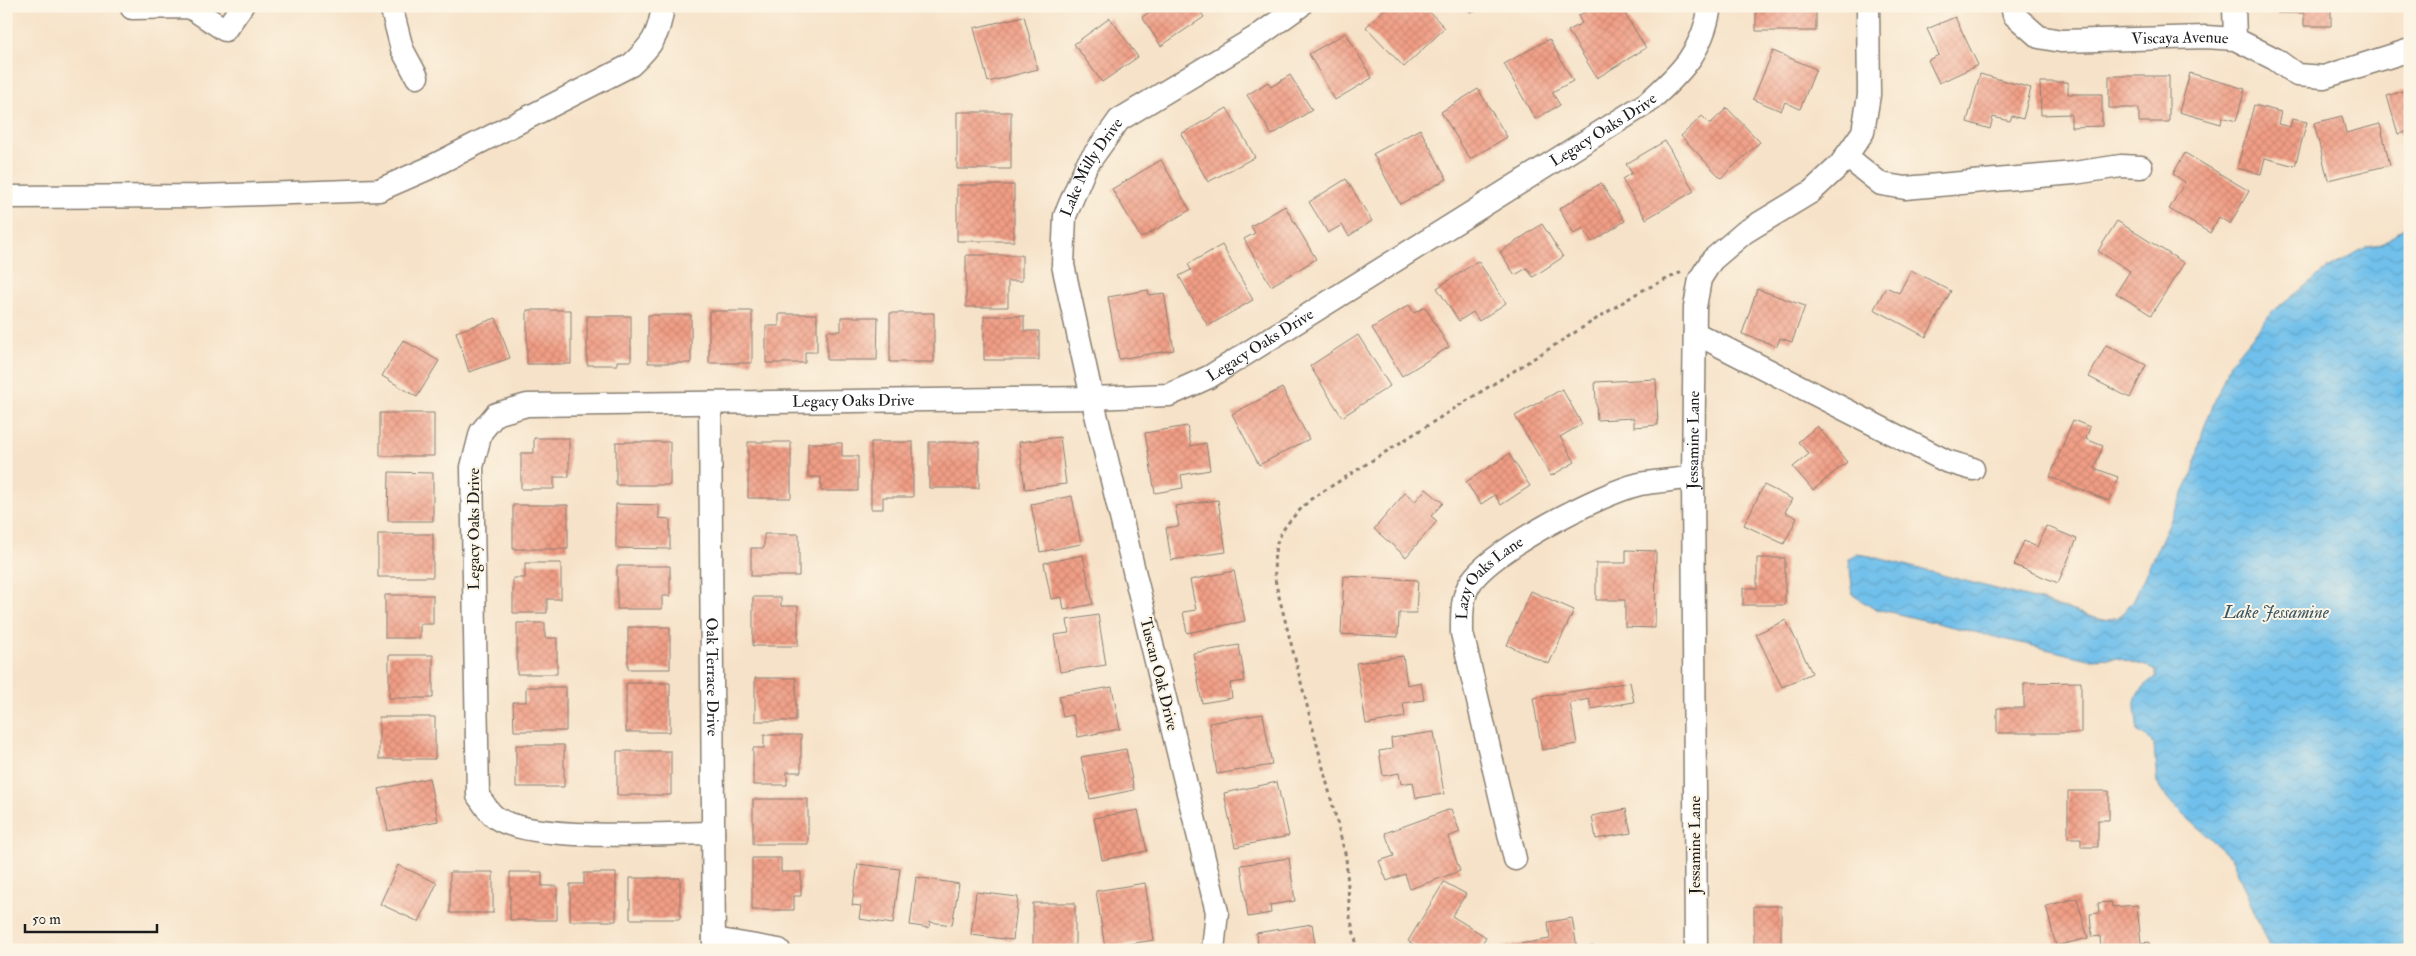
<svg xmlns="http://www.w3.org/2000/svg" width="2416" height="956" viewBox="0 0 2416 956" font-family="'IM FELL Double Pica',serif">
  <style>
    .water { fill: url(#water-waves); stroke: #466e84 }
    .building { fill: url(#building-cross-hatch) }
    .lines { fill: none; stroke-linecap: round; stroke-linejoin: round }
    .minor-casing { stroke: #897f72; stroke-width: 25 }
    .path { stroke: #897f72; stroke-width: 3; stroke-dasharray: 4 4; stroke-linecap: butt }
    .minor { stroke: #fff; stroke-width: 22 }
    .labels { text-anchor: middle; dominant-baseline: central; stroke-width: 4; stroke-linejoin: round; paint-order: stroke }
    .street-label { font-size: 16px; fill: #1c1c1c; stroke: #fcf5e5 }
    .water-label { font-size: 18px; font-style: italic; fill: #395564; stroke: #fcf5e5 }
  </style>
  <defs>
    <pattern id="water-waves" width="16" height="10" patternUnits="userSpaceOnUse" patternTransform="scale(1.25)"><rect width="16" height="10" fill="#70c0eb"/><path d="M0 5q4-4 8 0t8 0" fill="none" stroke="#60a4c9"/></pattern>
    <pattern id="building-cross-hatch" width="8" height="8" patternUnits="userSpaceOnUse" patternTransform="scale(1.25)"><rect width="8" height="8" fill="#f19d85"/><path d="M0 0l8 8M0 8l8-8" fill="none" stroke="#ce8772"/></pattern>
  </defs>
  <rect width="100%" height="100%" fill="#fcf5e5"/>
  <filter id="ink" filterUnits="userSpaceOnUse"><feTurbulence type="fractalNoise" baseFrequency=".02" numOctaves="2"/><feDisplacementMap in="SourceGraphic" scale="10" xChannelSelector="R" yChannelSelector="G"/><feConvolveMatrix kernelMatrix="1 2 1 2 8 2 1 2 1" color-interpolation-filters="sRGB"/></filter>
  <filter id="wash" filterUnits="userSpaceOnUse"><feTurbulence type="fractalNoise" baseFrequency=".0096" numOctaves="4" result="noise"/><feDisplacementMap in="SourceGraphic" scale="20" xChannelSelector="R" yChannelSelector="G"/><feGaussianBlur stdDeviation="1.12" result="paint"/><feColorMatrix in="noise" values="0 0 0 0 0 0 0 0 0 0 0 0 0 0 0 0 0 1.4 0 .05"/><feComposite in="paint" operator="in"/></filter>
  <g filter="url(#wash)">
    <rect width="100%" height="100%" fill="#f6e2c8"/>
    <path class="water" d="M2410,224V950H2270L2232,859L2168,800L2157,783L2154,745L2151,740L2138,732C2135,700 2128,698 2156,677V671L2153,668L2117,658L2088,659L1873,608L1853,595L1849,559L1857,554L1870,556L2034,599L2102,620L2119,617L2133,601L2193,472L2203,430L2230,363L2276,308L2326,270L2368,246L2382,244Z"/>
    <g id="blocks">
      <path class="building" d="M1150,6H1197L1204,17L1161,46L1142,17L1153,10Z
        M1388,6H1424L1445,28L1404,67L1366,27Z
        M1462,6H1476L1472,13Z
        M1594,6H1620L1646,48L1597,78L1568,31L1582,23L1578,16Z
        M1816,6V31H1756V7Z
        M2277,6H2331V26H2304V13H2277Z
        M1024,16L1038,69L988,82L974,28Z
        M1955,17L1978,65L1939,83L1928,60L1939,55L1927,29Z
        M1110,18L1138,57L1102,82L1074,44Z
        M1346,33L1372,78L1335,100L1309,54Z
        M1549,39L1573,81L1552,92L1560,105L1535,119L1504,64Z
        M1773,51L1816,69L1800,109L1785,102L1781,111L1753,99Z
        M2190,73L2245,89L2236,121L2222,117L2221,124L2179,112Z
        M1980,74L2031,88L2023,119L2012,116L2010,121L1993,117L1990,129L1967,122Z
        M1290,75L1312,110L1272,135L1247,95L1268,82L1271,87Z
        M2109,76H2169V122H2139V108H2109Z
        M2040,82H2068V94H2102V126L2071,127V114L2041,115Z
        M1478,89L1507,137L1470,159L1441,112Z
        M2407,90L2410,98V131L2398,134L2387,96Z
        M2254,105L2281,112L2278,124L2290,127L2292,119L2307,122L2295,166L2265,158L2261,174L2237,168Z
        M1227,108L1255,157L1208,182L1181,134Z
        M1727,108L1760,142L1721,178L1681,136L1702,116L1710,124Z
        M957,112H1011V169H957Z
        M2342,116L2346,133L2380,124L2390,165L2328,180L2314,123Z
        M1420,129L1447,179L1400,204L1373,154Z
        M1665,141L1694,191L1646,219L1622,179L1632,173L1626,164Z
        M2185,153L2249,191L2230,224L2219,217L2210,233L2169,209L2185,182L2173,174Z
        M1161,160L1190,210L1141,238L1112,189Z
        M1346,179L1372,221L1349,236L1342,225L1328,233L1309,202Z
        M1601,183L1625,221L1592,242L1583,228L1574,234L1559,209Z
        M957,185H1014V241H957Z
        M1285,206L1316,259L1271,286L1244,239L1255,233L1251,226Z
        M2117,221L2184,263L2151,315L2116,293L2130,271L2098,251Z
        M1542,224L1563,257L1533,277L1527,268L1515,275L1500,252Z
        M1222,245L1253,300L1208,326L1179,276L1191,270L1188,264Z
        M966,255H1022V281H1008V307H966Z
        M1478,261L1506,303L1479,321L1473,312L1459,321L1437,288Z
        M1911,270L1951,291L1926,337L1874,309L1886,287L1899,293Z
        M1757,289L1805,306L1792,342L1780,338L1777,346L1742,334Z
        M1148,290L1149,295L1164,293L1174,350L1119,359L1108,297Z
        M1409,305L1414,313L1425,307L1449,347L1402,376L1372,328Z
        M527,310H571V364H527Z
        M709,311H752V363H709Z
        M890,313H934V362H890Z
        M779,314H817V352H805V363H766V326H779Z
        M648,315H691V363H648Z
        M587,316H631V361H617V365H587Z
        M984,316H1024V331H1039V360H984Z
        M841,317H878L877,360H827V331H841Z
        M496,318L510,358L469,372L456,332Z
        M1358,335L1390,386L1342,417L1310,366Z
        M403,340L439,361L417,397L382,376Z
        M2106,345L2146,365L2130,398L2089,377Z
        M1656,379L1658,425L1634,427V418L1597,420L1595,382Z
        M1282,388L1309,439L1259,465L1232,414Z
        M1562,389L1582,424L1560,437L1575,462L1551,476L1515,416Z
        M380,413H434V456H380Z
        M2073,420L2090,427L2086,439L2103,446L2094,468L2118,477L2109,501L2050,477Z
        M1187,426L1191,446L1206,443L1210,470L1181,475L1183,488L1155,493L1145,433Z
        M1817,426L1847,462L1813,490L1793,467L1809,454L1798,442Z
        M1060,437L1066,484L1025,489L1019,442Z
        M534,438H569V477H554V489H521V453H534Z
        M616,442H670V485H616Z
        M748,442H791V498H748Z
        M871,442H913V497H883V509H871Z
        M929,442H979V488H929Z
        M808,443H842V456H858V491H821V477H808Z
        M1509,454L1530,486L1501,505L1495,495L1481,504L1466,482Z
        M389,472L433,473V521H388Z
        M1764,485L1792,499L1785,512L1797,518L1784,544L1744,525Z
        M1426,489L1443,503L1431,516L1437,521L1406,557L1374,529L1405,493L1415,501Z
        M1072,496L1081,544L1040,552L1031,504Z
        M1218,500L1226,552L1171,560L1166,528L1179,526L1175,506Z
        M616,504L659,505V518L670,519V549L616,548Z
        M513,505H568V549H513Z
        M2046,526L2077,539L2058,583L2014,565L2024,541L2037,547Z
        M378,534H433V577H378Z
        M764,534H799V576H751V548H764Z
        M1626,550L1656,551L1655,628L1625,627V600H1596V563H1626Z
        M1083,555L1093,604L1064,610L1062,597L1051,599L1044,563Z
        M1757,558H1785V605H1743V588H1757Z
        M525,563H561V599H547V613H513V578H525Z
        M617,566H670V596H662V609H617Z
        M1234,571L1245,621L1187,633L1183,612L1196,610L1190,580Z
        M1344,576L1418,580L1416,613H1399L1398,637L1341,634Z
        M1531,591L1574,610L1549,664L1507,645Z
        M385,595H433V624H420V638H385Z
        M753,597H781V606H798V646H753Z
        M1098,615L1106,665L1060,672L1054,635L1069,633L1067,620Z
        M1786,620L1812,673L1782,687L1756,634Z
        M517,623H545V638H557V674H517Z
        M628,627H670V669H628Z
        M1239,645L1245,681L1230,683L1232,698L1202,703L1193,653Z
        M389,655H433V698H389Z
        M1403,656L1407,685L1421,682L1424,700L1403,703L1405,717L1366,724L1356,663Z
        M755,678H796V721H755Z
        M1630,682L1634,702L1591,709L1589,699L1570,703L1577,744L1542,750L1533,698Z
        M2081,682V733H1997V708H2024V683Z
        M626,683H670V732H626Z
        M526,687H566V731H514L513,702H526Z
        M1112,687L1120,729L1078,737L1073,715L1063,717L1059,696Z
        M1263,714L1272,765L1217,774L1209,723Z
        M379,717H435V759H379Z
        M1434,732L1444,794L1416,798L1413,782L1401,784L1399,773L1383,776L1379,751L1392,749L1391,738Z
        M764,735H801V772H787V785H753V748H764Z
        M516,745H564V787H516Z
        M1126,749L1134,790L1090,799L1081,757Z
        M617,751H671V795H617Z
        M429,778L438,821L388,831L379,789Z
        M1277,782L1289,836L1235,847L1224,793Z
        M2068,791H2109V820H2098V847H2081V838H2068Z
        M753,799H808V844H753Z
        M1451,809L1460,832L1448,837L1460,871L1410,889L1405,874L1387,881L1379,861L1394,856L1385,833Z
        M1626,809L1631,833L1596,839L1592,816Z
        M1138,810L1147,851L1102,860L1094,818Z
        M752,858H781V872H801V896H794V910H752Z
        M1289,858L1295,901L1270,905L1271,913L1248,917L1241,865Z
        M858,864L900,869L893,924L859,919L861,906L852,905Z
        M398,865L437,883L419,922L380,904Z
        M450,872H493V913H450Z
        M510,872H542V886H557V920H510Z
        M584,873H616V921H570V884H584Z
        M916,877L959,884L952,925L930,922L929,928L910,925Z
        M630,878H680V919H630Z
        M1444,882L1466,894L1452,916L1486,937L1478,950H1422L1408,941Z
        M1145,883L1154,940L1105,948L1096,891Z
        M976,892L1018,897L1013,940L971,935Z
        M2077,898L2088,938L2056,946L2046,906Z
        M2112,902V907L2137,905L2141,943L2149,942L2150,950H2101L2100,936L2092,937L2090,914L2099,913L2098,903Z
        M1033,903H1075V946H1033Z
        M1754,906H1781V950H1754Z
        M1572,918L1577,948L1593,946V950H1502V947L1550,939L1548,922Z
        M1312,924L1316,950H1259L1256,933Z"/>
    </g>
  </g>
  <g filter="url(#ink)">
    <use href="#blocks" fill-opacity="0" stroke="#897f72" stroke-width="1"/>
    <g class="lines">
      <defs>
        <g id="minor">
          <path d="M391,6L402,49L417,77"/>
          <path id="s1" d="M2012,6L2014,15L2039,37L2061,41L2206,37L2235,39L2275,59L2297,75L2324,77L2410,50"/>
          <path d="M2234,6L2235,39"/>
          <path d="M132,8L190,7L225,30L242,6"/>
          <path d="M1846,156L1881,184L1905,188L2074,173L2121,166L2141,167"/>
          <path d="M6,197L200,196L379,190L427,169L631,65C652,45 659,36 663,6"/>
          <path d="M1695,333L1946,461L1973,469"/>
          <path id="s2" d="M710,403L714,950"/>
          <path id="s3" d="M713,833C665,833 531,843 495,817C488,812 483,802 478,796L472,467L481,432L496,414L527,405L1092,398L1169,395L1209,377L1647,103C1680,74 1703,52 1710,6"/>
          <path id="s4" d="M1515,859L1462,633C1462,616 1461,597 1471,582C1493,549 1601,493 1640,484C1657,481 1676,480 1693,477"/>
          <path d="M714,939L779,950"/>
          <path id="s5" d="M1213,950L1217,912L1092,398L1063,265L1065,216L1086,166L1119,120L1258,36L1300,6"/>
          <path id="s6" d="M1696,950L1693,477L1695,307L1700,279L1712,260L1745,232L1811,192L1840,165L1863,132L1869,95L1868,6"/>
        </g>
      </defs>
      <use href="#minor" class="minor-casing"/>
      <path class="path" d="M1358,950L1350,917L1346,857L1276,585C1270,540 1280,529 1311,499L1639,292L1682,272"/>
      <use href="#minor" class="minor"/>
    </g>
  </g>
  <g class="labels">
    <g class="street-label">
      <text stroke="none"><textPath href="#s1" startOffset="184">Viscaya Avenue</textPath></text>
      <text stroke="none"><textPath href="#s3" startOffset="1820">Legacy Oaks Drive</textPath></text>
      <text stroke="none"><textPath href="#s5" startOffset="808">Lake Milly Drive</textPath></text>
      <text stroke="none"><textPath href="#s3" startOffset="1415">Legacy Oaks Drive</textPath></text>
      <text stroke="none"><textPath href="#s3" startOffset="995">Legacy Oaks Drive</textPath></text>
      <text stroke="none"><textPath href="#s6" startOffset="510">Jessamine Lane</textPath></text>
      <text transform="translate(474 529) rotate(-90)">Legacy Oaks Drive</text>
      <text stroke="none"><textPath href="#s4" startOffset="298">Lazy Oaks Lane</textPath></text>
      <text transform="translate(1159 674) rotate(76)">Tuscan Oak Drive</text>
      <text stroke="none"><textPath href="#s2" startOffset="274">Oak Terrace Drive</textPath></text>
      <text transform="translate(1695 845) rotate(-90)">Jessamine Lane</text>
    </g>
    <g class="water-label">
      <text x="2276" y="612">Lake Jessamine</text>
    </g>
  </g>
  <rect width="2416" height="956" fill="none" stroke="#fcf5e5" stroke-width="25"/>
  <path d="M25 924v8h132v-8" fill="none" stroke="#1c1c1c" stroke-width="2.5"/>
  <text x="32" y="924" font-size="15" fill="#1c1c1c" stroke="#fcf5e5" stroke-width="4" paint-order="stroke">50 m</text>
</svg>
